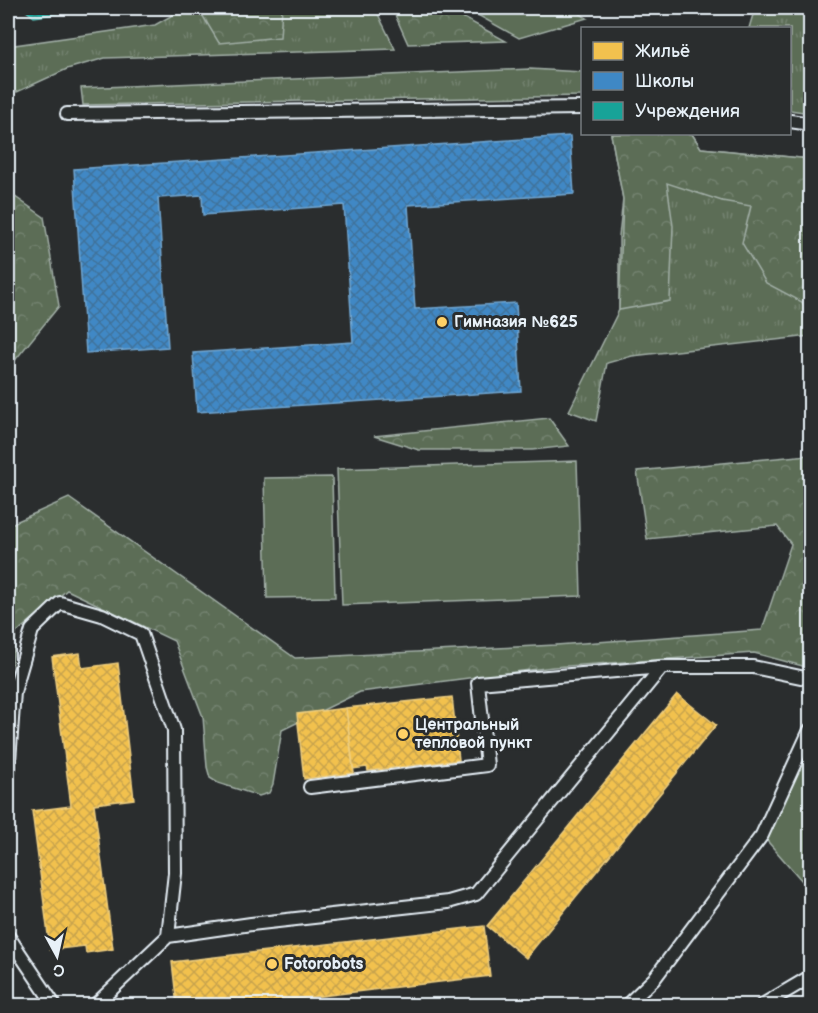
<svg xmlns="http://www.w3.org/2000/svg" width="818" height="1013" viewBox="0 0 818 1013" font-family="'Balsamiq Sans',sans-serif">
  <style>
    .grass { fill: url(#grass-tufts); stroke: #a2afa7; stroke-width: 1.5 }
    .forest { fill: url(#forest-crowns); stroke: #a2afa7; stroke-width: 1.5 }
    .park { fill: #5c6d56; stroke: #a2afa7; stroke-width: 1.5 }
    .homes { fill: url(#homes-cross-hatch); stroke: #efcf81; stroke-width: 1.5 }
    .schools { fill: url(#schools-cross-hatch); stroke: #72a8d4; stroke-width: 1.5 }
    .public { fill: url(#public-cross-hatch); stroke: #56bab5; stroke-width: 1.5 }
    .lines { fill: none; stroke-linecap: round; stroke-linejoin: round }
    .service-casing { stroke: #e8f1f8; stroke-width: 16 }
    .service { stroke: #2a2d2e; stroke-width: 12 }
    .poi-dot { fill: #ffd166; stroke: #2a2d2e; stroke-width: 2 }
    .labels { text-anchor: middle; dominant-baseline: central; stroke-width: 6; stroke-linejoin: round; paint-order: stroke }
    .poi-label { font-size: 16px; font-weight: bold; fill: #e8f1f8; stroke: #2a2d2e; text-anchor: start }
  </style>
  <defs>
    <pattern id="grass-tufts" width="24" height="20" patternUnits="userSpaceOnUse" patternTransform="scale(1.5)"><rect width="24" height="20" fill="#5c6d56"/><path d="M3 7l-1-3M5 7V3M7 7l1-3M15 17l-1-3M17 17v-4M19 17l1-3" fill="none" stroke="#73826f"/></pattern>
    <pattern id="forest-crowns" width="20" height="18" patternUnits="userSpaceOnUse" patternTransform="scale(1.5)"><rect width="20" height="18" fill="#5c6d56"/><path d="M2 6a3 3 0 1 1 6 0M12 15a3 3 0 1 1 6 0" fill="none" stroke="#73826f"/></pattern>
    <pattern id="homes-cross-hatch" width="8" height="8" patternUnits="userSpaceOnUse" patternTransform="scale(1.5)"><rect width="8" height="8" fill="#f2c14e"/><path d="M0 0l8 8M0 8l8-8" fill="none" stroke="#c7a34d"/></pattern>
    <pattern id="schools-cross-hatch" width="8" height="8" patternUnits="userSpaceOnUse" patternTransform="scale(1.5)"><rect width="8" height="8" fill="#3f88c5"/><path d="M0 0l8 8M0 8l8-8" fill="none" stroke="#41729a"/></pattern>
    <pattern id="public-cross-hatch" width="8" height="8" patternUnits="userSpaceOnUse" patternTransform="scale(1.5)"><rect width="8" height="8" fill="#17a398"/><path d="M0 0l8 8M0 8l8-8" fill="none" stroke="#258881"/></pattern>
  </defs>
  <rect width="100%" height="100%" fill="#2a2d2e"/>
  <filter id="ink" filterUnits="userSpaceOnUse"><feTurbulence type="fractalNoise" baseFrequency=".0167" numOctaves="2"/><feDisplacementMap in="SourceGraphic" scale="12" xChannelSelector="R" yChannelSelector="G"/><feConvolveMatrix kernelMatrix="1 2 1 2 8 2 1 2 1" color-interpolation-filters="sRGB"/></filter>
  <g filter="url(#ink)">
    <path class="grass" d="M185,8H375L395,49L105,58L67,69L17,92L8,90V46L155,25Z
      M755,8H810V113L790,110V28H749Z
      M530,69L582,72V96L83,105L81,88Z
      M611,134H692L701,148L810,159V336L632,356L607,363L596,421L569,411L619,310V236L623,199Z"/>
    <path class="forest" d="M198,8H282L280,37L219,43Z
      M392,8H446L506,41L408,44Z
      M611,134H692L701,148L810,159V315L802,302L766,283L742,243L751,206L722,201L667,183L673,226L670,301L619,310L623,199Z
      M8,192L44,217L59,306L8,369Z
      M549,418L569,446L532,450H419L374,436Z
      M810,454V668L754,653L553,667L360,692L282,730L273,784L269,793L259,796L218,783L210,778L207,767L203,717L174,641L67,590L16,633L8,691V521L11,524L69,498L295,658L556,645L762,630L791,544L777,526L647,539L637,471L809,455Z"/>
    <path class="park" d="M465,8H571L587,18L519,38Z
      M577,461L581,596L342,605L337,469Z
      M332,477L335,597L267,598L264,478Z
      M810,730V890L762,835Z"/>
    <path class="homes" d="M80,653L82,668L118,663L134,799L94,804L113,949L86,953L85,946L50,950L32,811L71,806L52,657Z
      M677,694L716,725L526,958L487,926Z
      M452,697L459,760L368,771L367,767L353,769L346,708Z
      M346,708L354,773L304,779L297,714Z
      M484,926L490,976L236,1006H177L172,962Z"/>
    <path class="schools" d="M570,136L574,194L408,205L415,309L516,303L521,391L197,412L193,353L353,342L344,205L203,215L202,195L158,198L168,347L86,353L74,169Z"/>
    <path class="public" d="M25,8H98L34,17L25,10Z"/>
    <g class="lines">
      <defs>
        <path id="service" d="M67,114L582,108
          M790,121L810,124
          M8,775L14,692L32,630L60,603L102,615L141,634L174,730L175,873L168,936
          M310,787L487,765L478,683L662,667
          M8,936L55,1006
          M94,1006L168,936L251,924L448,902L476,894L662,667H753L810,679
          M626,1006L654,979L762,835L810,730
          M761,1006L810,977"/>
      </defs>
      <use href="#service" class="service-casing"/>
      <use href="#service" class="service"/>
    </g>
  </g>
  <g class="poi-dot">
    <circle cx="442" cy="322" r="6"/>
    <circle cx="403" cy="734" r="6"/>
    <circle cx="272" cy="964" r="6"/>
  </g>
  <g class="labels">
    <g class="poi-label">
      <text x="454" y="322">Гимназия №625</text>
      <text x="415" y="725">Центральный<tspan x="415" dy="18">тепловой пункт</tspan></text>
      <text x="284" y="964">Fotorobots</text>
    </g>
  </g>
  <rect width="818" height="1013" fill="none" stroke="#2a2d2e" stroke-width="30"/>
  <rect x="15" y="15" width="788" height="983" fill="none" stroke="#e8f1f8" stroke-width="2" filter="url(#ink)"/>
  <rect x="581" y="27" width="210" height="108" fill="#2a2d2e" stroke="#767b7f" stroke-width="1.5"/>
  <rect x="593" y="42" width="30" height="18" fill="#f2c14e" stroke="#767b7f" stroke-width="1.5"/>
  <text x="635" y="57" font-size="18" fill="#e8f1f8">Жильё</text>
  <rect x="593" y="72" width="30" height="18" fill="#3f88c5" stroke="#767b7f" stroke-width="1.5"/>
  <text x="635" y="87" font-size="18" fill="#e8f1f8">Школы</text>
  <rect x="593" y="102" width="30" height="18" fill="#17a398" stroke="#767b7f" stroke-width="1.5"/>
  <text x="635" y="117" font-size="18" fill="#e8f1f8">Учреждения</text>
  <g transform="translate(57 956) rotate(172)" stroke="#2a2d2e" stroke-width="4.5" paint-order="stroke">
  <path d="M0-4.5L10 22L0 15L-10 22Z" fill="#e8f1f8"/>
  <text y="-9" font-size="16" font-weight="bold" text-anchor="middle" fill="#e8f1f8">С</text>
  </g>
</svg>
